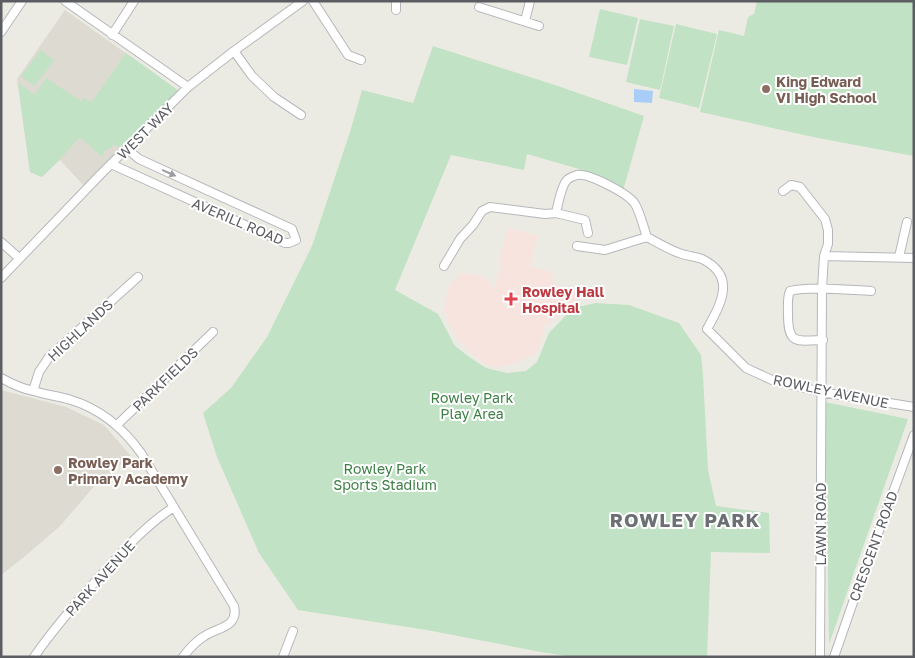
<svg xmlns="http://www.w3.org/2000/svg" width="915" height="658" viewBox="0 0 915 658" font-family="'Golos Text',sans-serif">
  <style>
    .education { fill: #dcdad1 }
    .medical { fill: #f8e4df }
    .green { fill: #c1e2c4 }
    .water { fill: #a8cef7 }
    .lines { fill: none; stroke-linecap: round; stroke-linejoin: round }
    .minor-casing { stroke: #b5b7bc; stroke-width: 10 }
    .minor { stroke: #fff; stroke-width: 8 }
    .oneway { fill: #9d9ea1 }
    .education-dot { fill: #8d6e63; stroke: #fff; stroke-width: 2 }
    .health-dot { fill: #e0444e; stroke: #fff; stroke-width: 2 }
    .labels { text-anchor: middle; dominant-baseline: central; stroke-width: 4; stroke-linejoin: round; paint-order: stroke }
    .education-label { font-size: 14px; font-weight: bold; fill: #785e54; stroke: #fff; text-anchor: start }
    .street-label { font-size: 14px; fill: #5b5d62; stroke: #fff }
    .health-label { font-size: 14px; font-weight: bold; fill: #be3a42; stroke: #fff; text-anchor: start }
    .park-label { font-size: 14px; fill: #3c7f45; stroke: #fff }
    .district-label { font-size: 19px; font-weight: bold; letter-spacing: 1px; fill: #6c6f74; stroke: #fff }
  </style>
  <rect width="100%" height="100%" fill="#ecebe3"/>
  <path class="education" d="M65,10L179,91L85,187L60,160L42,177L30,172L17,79Z
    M1,390L66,407L104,425L131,456L97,483L60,526L24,557L1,575Z"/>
  <path class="medical" d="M507,228L538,235L530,267L551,272L554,282L558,286L577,292L578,302L569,306L544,328L539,348L535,354L508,366L494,367L484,364L457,339L449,324L444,311L446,297L449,286L461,273L479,275L488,280L495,288L501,266L499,263Z"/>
  <path class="green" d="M757,1H914V156L818,138L700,112L719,30L744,36L748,17L754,14Z
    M600,9L638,18L627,65L589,57Z
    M640,19L674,26L660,90L626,82Z
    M676,24L717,34L699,108L659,98Z
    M433,46L558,86L644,116L623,191L579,169L527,154L524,170L451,155L395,290L438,314L455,346L468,356L486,368L507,373L526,371L537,362L549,333L573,308L596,303L629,305L679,323L701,355L703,375L708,470L716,506L769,513L770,553L711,552L707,657H574L541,652L427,630L298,610L259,553L217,457L203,413L231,388L267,337L312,246L350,132L362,90L413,103Z
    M41,50L54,61L34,86L21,76Z
    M126,53L179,91L123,149L115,145L104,151L102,157L80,137L59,160L42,177L30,172L18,83L35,95L46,78L81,101L84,98L92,102Z
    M825,402L908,419L829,644Z"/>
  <path class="water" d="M634,89L653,91L652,103L634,102Z"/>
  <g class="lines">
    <defs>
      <path id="minor" d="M65,1L188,87
        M313,1L348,55L361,60
        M396,1V10
        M479,7L539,26
        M525,21L530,1
        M1,32L22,1
        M112,35L134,1
        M234,51L252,76L274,97L301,115
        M111,164L285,243H289L296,240L292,229L139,159L127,149
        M783,191L791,185L800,187L825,219L828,230V244L824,256L822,289L820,657
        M588,233L585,220L556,213C558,205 561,186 567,180C569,178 574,176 577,175C589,173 629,194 635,204C640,212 644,229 647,237C658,243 668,249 679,253C686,256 694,256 702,259C737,276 721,304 707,329L746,368L772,380L821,392L914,407
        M1,242L19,258
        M577,246L605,250L647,237
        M824,256L914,258
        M899,257L907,222
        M444,266L460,239L473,225L482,211L490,207L545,214L556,213
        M1,278L100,175L188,87L234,51L303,1
        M823,340C796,341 788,345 788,314C788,306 787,298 790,291C811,286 848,290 871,291
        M1,378C12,384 22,389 34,391C46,395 59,396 71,400C101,409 123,428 141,453L234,606C239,628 217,627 203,637C195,642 189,649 183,657
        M33,391L39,372L49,357L138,277
        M117,425L213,332
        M34,657C54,628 78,601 102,574C124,550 146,525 174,507
        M283,657L293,631
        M834,657L858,588L914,435"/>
    </defs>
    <use href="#minor" class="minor-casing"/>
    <use href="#minor" class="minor"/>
  </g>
  <defs><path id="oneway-solid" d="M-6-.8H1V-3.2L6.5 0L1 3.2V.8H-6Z" transform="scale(1.25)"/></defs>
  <use class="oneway" href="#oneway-solid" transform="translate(169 173) rotate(24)"/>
  <g class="education-dot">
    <circle cx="766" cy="89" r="5"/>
    <circle cx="58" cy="470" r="5"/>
  </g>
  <path class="health-dot" d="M508.5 291.5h5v5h5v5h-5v5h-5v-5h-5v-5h5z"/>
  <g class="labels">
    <g class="education-label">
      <text x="776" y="81">King Edward<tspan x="776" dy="16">VI High School</tspan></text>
      <text x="68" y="462">Rowley Park<tspan x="68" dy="16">Primary Academy</tspan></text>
    </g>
    <g class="street-label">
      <text transform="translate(145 131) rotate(-45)">WEST WAY</text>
      <text transform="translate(238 221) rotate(23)">AVERILL ROAD</text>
      <text transform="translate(80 330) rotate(-43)">HIGHLANDS</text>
      <text transform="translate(165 379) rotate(-44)">PARKFIELDS</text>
      <text transform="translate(831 391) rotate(12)">ROWLEY AVENUE</text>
      <text transform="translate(820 524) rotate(-90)">LAWN ROAD</text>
      <text transform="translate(873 546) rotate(-70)">CRESCENT ROAD</text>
      <text transform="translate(100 578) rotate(-48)">PARK AVENUE</text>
    </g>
    <g class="health-label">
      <text x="522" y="291">Rowley Hall<tspan x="522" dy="16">Hospital</tspan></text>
    </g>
    <g class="park-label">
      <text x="472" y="397">Rowley Park<tspan x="472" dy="16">Play Area</tspan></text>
      <text x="385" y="468">Rowley Park<tspan x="385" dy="16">Sports Stadium</tspan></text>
    </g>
    <g class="district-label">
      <text x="685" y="519">ROWLEY PARK</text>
    </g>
  </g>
  <rect width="915" height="658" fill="none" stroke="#5b5d62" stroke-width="5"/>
</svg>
